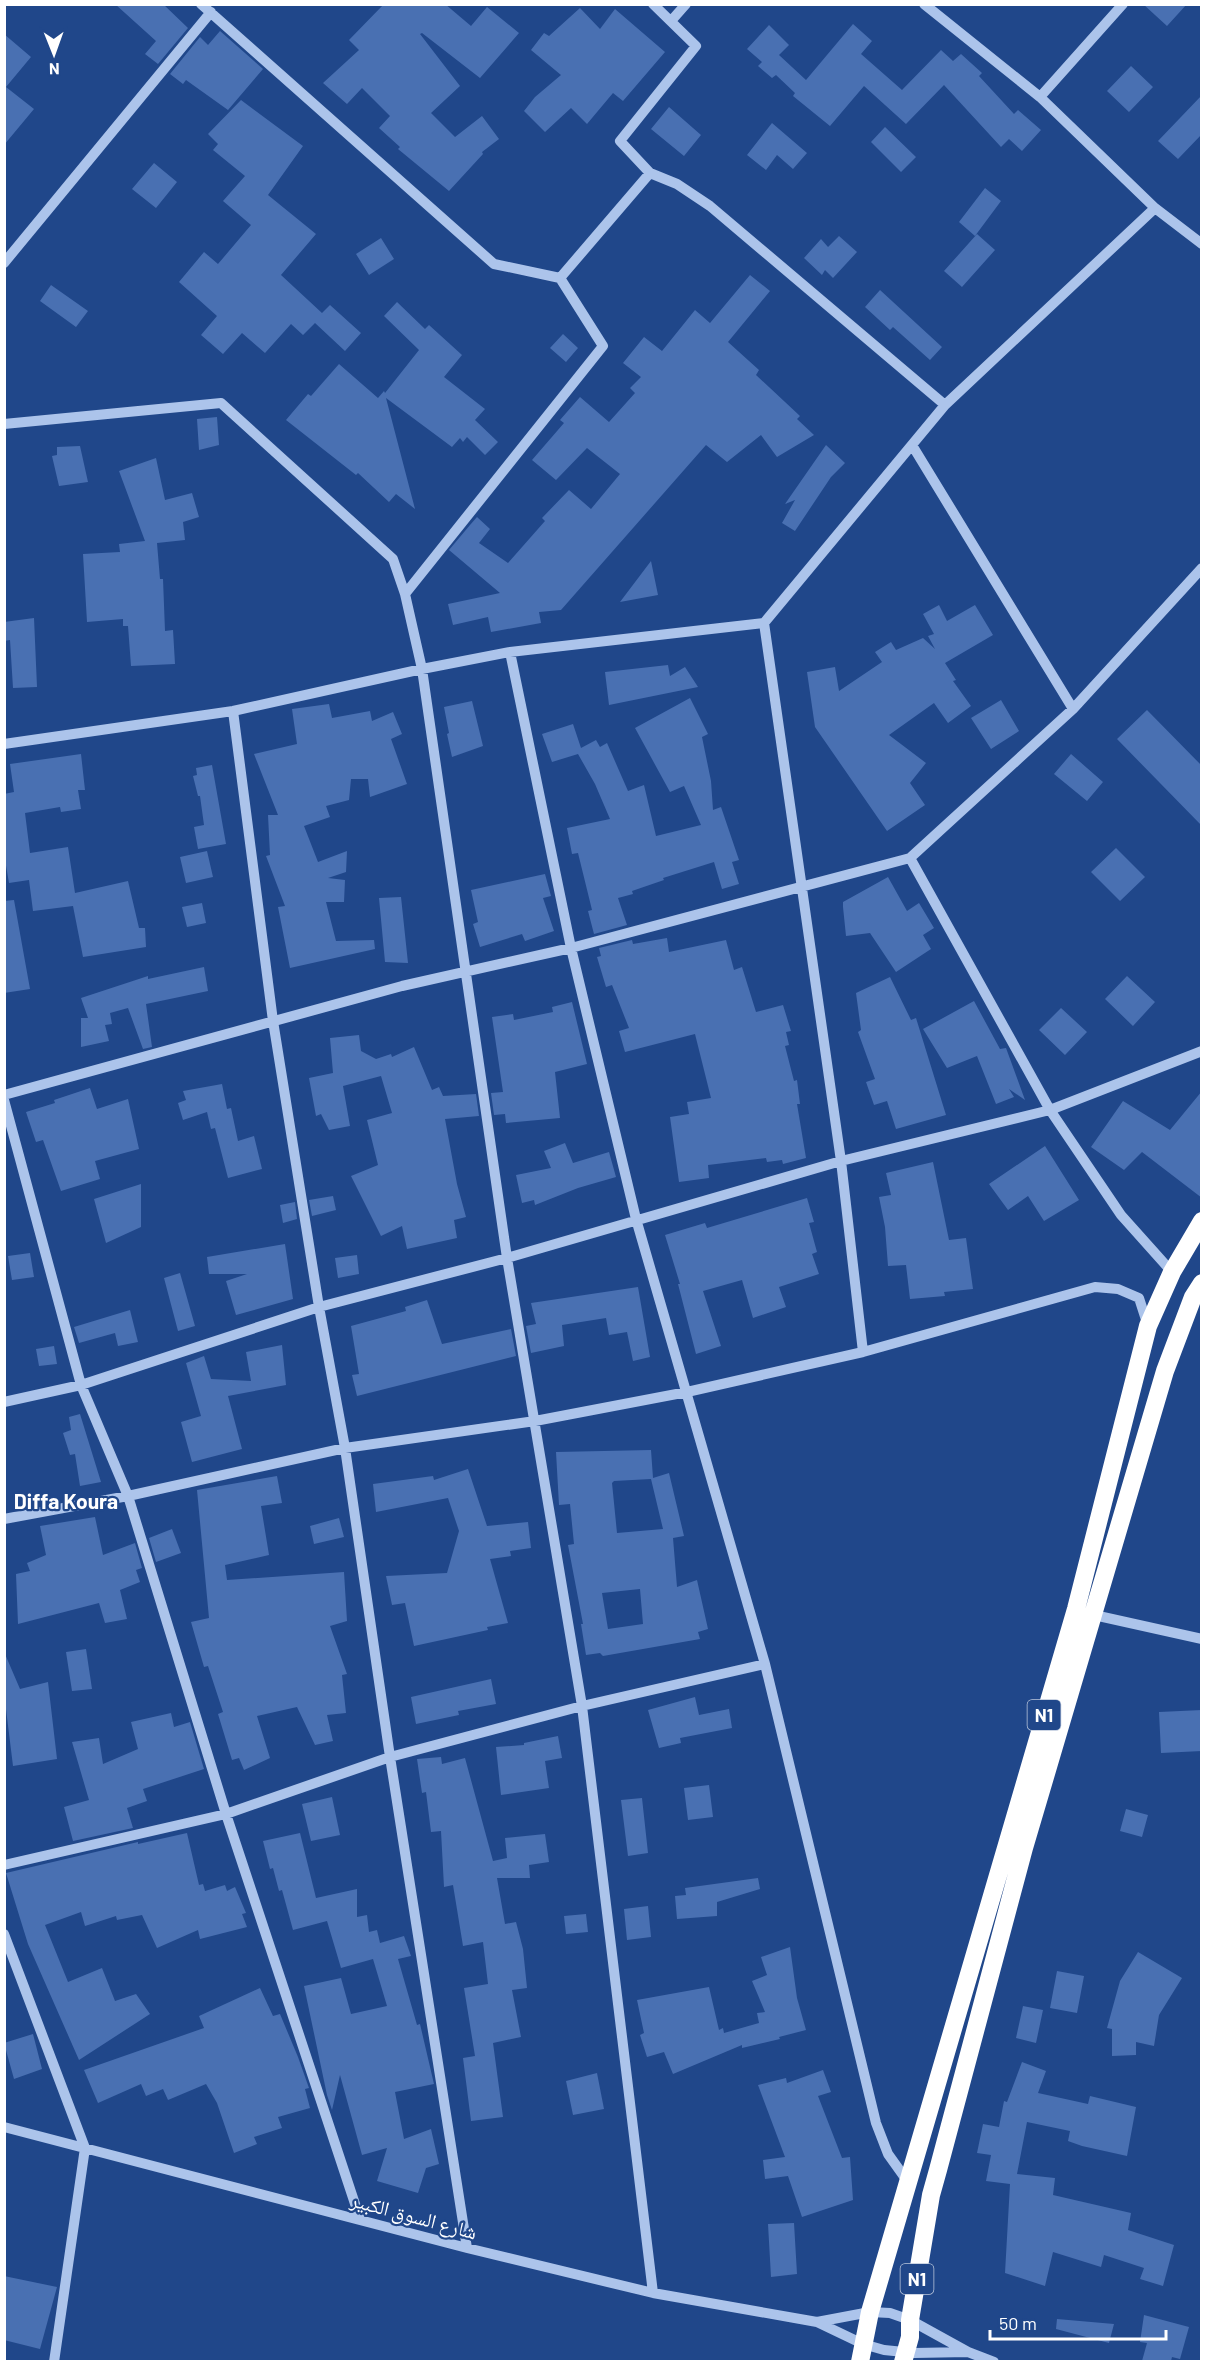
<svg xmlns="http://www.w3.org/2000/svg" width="1206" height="2366" viewBox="0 0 1206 2366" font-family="Barlow,'Noto Naskh Arabic',sans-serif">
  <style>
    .building { fill: #4970b2; fill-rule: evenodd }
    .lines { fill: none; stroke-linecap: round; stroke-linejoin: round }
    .minor { stroke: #acc4eb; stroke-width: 10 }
    .highway { stroke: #fff; stroke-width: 18 }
    .labels { text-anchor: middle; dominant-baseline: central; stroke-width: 4.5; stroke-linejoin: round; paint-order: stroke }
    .shield { fill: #20478a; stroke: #bcc8dc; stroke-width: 1.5 }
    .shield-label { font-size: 18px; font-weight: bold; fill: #fff }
    .street-label { font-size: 20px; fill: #fff; stroke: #20478a }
    .neighbourhood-label { font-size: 21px; font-weight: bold; fill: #fff; stroke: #20478a }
  </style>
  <rect width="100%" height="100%" fill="#20478a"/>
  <path class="building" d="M115,4H163L188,28L158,64L145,54L156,41Z
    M384,4H445L471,26L487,7L519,33L480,78L422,33L420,34L460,86L431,113L455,137L482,116L499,139L482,152L483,154L449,191L398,149L400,147L379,128L390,116L362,88L347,104L323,83L359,50L349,40Z
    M1143,4H1187L1167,26Z
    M580,8L600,29L615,9L665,52L623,101L613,93L587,124L571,108L545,132L524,111L535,97L561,75L531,50L544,33L549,36Z
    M853,24L872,41L861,54L902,90L941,50L953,61L961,54L982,73L979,76L1014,114L1018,110L1041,130L1022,151L1009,139L1001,147L944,85L906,124L864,86L830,126L793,96L795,93L776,75L772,78L758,66L762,62L747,49L769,25L789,45L779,55L806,80Z
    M220,31L263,69L228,110L186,80L183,84L170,74L200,37L208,45Z
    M4,34L31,57L6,87L34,109L4,145Z
    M1131,66L1153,87L1129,112L1107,91Z
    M1202,95V134L1178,159L1158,141Z
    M241,100L303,146L268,195L316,234L281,275L322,313L330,305L361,333L345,351L315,323L303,335L291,324L265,353L242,333L223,354L201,335L217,316L179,282L204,252L218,264L251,225L223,201L245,176L213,150L218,144L208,134Z
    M669,107L701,135L684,156L651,129Z
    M772,123L807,153L793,169L777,155L766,170L747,155Z
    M885,127L916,157L901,172L871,142Z
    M154,163L177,182L156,208L132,189Z
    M985,188L1001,201L975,236L959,222Z
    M977,234L995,250L962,287L944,271Z
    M839,236L857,252L833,278L825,270L822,275L804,258L821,239L828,247Z
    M381,238L394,259L369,275L356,254Z
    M750,275L770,291L728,342L759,370L756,375L800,416L797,419L814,435L777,457L761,435L727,462L706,445L561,610L539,612L541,623L491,632L488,617L453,625L448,604L500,593L449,550L470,525L477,517L490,529L479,543L508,563L545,521L542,518L569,490L591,509L620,474L587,448L556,480L532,460L564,423L560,420L580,397L609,422L635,393L630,388L641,377L623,363L644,337L662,351L695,310L710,323Z
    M51,285L88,311L76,327L40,301Z
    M880,290L942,347L930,360L893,327L890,330L865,307Z
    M397,302L425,329L429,325L462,355L444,377L485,409L475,420L498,442L485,455L467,437L463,442L460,438L452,447L386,398L415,509L396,494L389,502L358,473L356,475L286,420L308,394L311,396L339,364L378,398L384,391L385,393L419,350L384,316Z
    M563,334L578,348L566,362L550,348Z
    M217,417L219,445L199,450L197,419Z
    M826,445L845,463L831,477L795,531L782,523L795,500L785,504Z
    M80,446L88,482L59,486L52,456L57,455V447Z
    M156,458L165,500L192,493L199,517L183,522L185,540L157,543L160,579H163L165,631L173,630L175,664L131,666L128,626H123V619L87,622L83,554L120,552L119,544L145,541L119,471Z
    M651,561L658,595L620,602Z
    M939,605L947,621L975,605L993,635L945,663L956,680L953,681L971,706L948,723L934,703L889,735L926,763L910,783L925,805L887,831L815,727L807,672L835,667L839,691L882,662L875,652L891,642L896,650L923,638L935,649L928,636L934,634L923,614Z
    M34,618L37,687L13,688L10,640L4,641V622Z
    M668,665L670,676L685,667L698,687L609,705L605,672Z
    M690,698L708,734L702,737L711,781L713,810L721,807L739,860L732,862L739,884L722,889L714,862L663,878L664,880L632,891L633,894L618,898L627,925L594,934L588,911L592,910L578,853L572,854L567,828L610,819L595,784L578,754L552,762L542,734L573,724L581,748L596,740L600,747L607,743L628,791L644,785L656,836L701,825L684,786L670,792L635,728Z
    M1001,700L1019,731L991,749L971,718Z
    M472,701L483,746L452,757L447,734L449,733L444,707Z
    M329,704L332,718L370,711L372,721L393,712L402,734L391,739L407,784L370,797L368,779H351L349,800L326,806L330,817L304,826L318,862L347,851L346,872L328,878L345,880L344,902H326L336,941L374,940L375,949L290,968L278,907L285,906L266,856L270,855L268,815H278L254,754L297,744L292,709Z
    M1147,710L1202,766V826L1117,739Z
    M81,754L85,790H78L81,809L61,812L60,807L25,813L30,853L68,847L75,893L128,881L139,928H145L146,947L83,957L73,906L33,911L29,880L9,883L4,854V794L14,792L10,764Z
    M1071,754L1103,782L1087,801L1054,774Z
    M212,765L226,844L198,849L194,827L204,825L200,796H198L193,776L197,775L196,768Z
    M1116,848L1145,877L1120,901L1091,872Z
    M207,851L213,877L186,883L180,857Z
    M545,874L551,896L543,898L554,931L525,941L522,934L480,947L473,924L478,922L471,890Z
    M888,877L907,911L919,903L934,928L923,935L931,949L896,972L870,933L846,936L843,907V902Z
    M401,897L408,963L385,962L379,898Z
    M14,900L30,989L4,993V901Z
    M202,903L206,923L187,927L182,907Z
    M667,938L669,952L726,940L734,970L742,967L756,1012L783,1005L791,1031L786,1032L789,1045L785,1046L794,1081L797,1080L800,1104H797L806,1158L783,1164L782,1160L767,1162L766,1158L708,1165L709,1178L679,1182L670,1117L689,1114L687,1102L711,1098L695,1034L625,1052L619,1031L629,1028L612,985L606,987L597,957L601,956L599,948L632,940L633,944Z
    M204,967L208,991L146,1004L152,1047L143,1049L128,1008L110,1013L112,1024L105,1025L109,1041L81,1047V1018H88L81,998L148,976V979Z
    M1127,976L1155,1002L1133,1026L1105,999Z
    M890,977L911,1020L916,1018L946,1115L896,1129L887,1101L874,1105L866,1082L875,1079L858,1032L861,1030L856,993Z
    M974,1001L1000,1049L1006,1048L1025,1100L1009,1089L1014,1097L996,1104L977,1056L947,1068L923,1029Z
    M572,1002L587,1064L555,1072L560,1118L506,1123L505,1114L494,1115L491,1093L503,1092L492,1017L513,1014L514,1020L553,1012L552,1007Z
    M1061,1008L1087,1032L1065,1055L1039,1030Z
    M359,1035L361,1051L376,1059L391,1054L392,1057L414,1047L432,1090L439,1087L443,1096L476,1094L479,1116L445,1119L457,1184L466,1217L454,1220L457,1238L407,1249L402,1226L381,1236L351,1176L378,1165L367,1120L392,1113L381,1076L343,1086L350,1126L329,1130L321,1114L316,1116L309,1078L333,1073L330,1038Z
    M222,1084L227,1109L231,1108L238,1141L254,1136L262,1169L228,1178L215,1128L211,1129L207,1112L183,1120L178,1103L186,1100L183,1091Z
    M90,1088L97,1109L128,1099L139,1149L95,1161L100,1179L61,1191L43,1140L36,1142L26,1112L55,1103L54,1100Z
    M1202,1091V1198L1142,1152L1124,1170L1091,1147L1123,1101L1170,1130Z
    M565,1143L573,1163L609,1152L616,1177L578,1188L535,1205L534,1200L522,1203L516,1175L551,1168L544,1151Z
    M1045,1146L1079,1200L1044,1221L1028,1196L1008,1210L989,1184Z
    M933,1162L949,1240L966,1238L973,1289L944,1292L945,1296L910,1299L906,1265L888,1266L885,1227L879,1197L891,1195L886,1173Z
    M141,1184V1227L106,1243L94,1199Z
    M333,1196L336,1210L312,1216L309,1200Z
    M807,1198L814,1222L809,1223L817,1252L812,1254L819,1274L779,1287L786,1307L753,1318L742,1280L703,1291L721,1346L696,1354L678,1284H680L665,1235L705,1223L707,1228Z
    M295,1202L297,1219L283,1223L280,1205Z
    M285,1244L293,1299L236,1315L226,1281L247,1274H209L207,1257Z
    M30,1253L34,1277L12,1280L8,1256Z
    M357,1255L359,1274L338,1278L335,1258Z
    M180,1273L195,1326L178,1331L164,1278Z
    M638,1287L650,1357L633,1361L627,1332L609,1335L606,1318L562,1325L564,1346L531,1353L526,1326L536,1324L531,1303Z
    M427,1300L442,1344L511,1329L516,1356L357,1396L352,1375L359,1374L351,1326L406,1311L405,1307Z
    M130,1310L138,1342L118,1346L115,1333L79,1343L74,1327Z
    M282,1345L286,1385L228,1396L242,1449L192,1462L181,1422L201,1416L186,1363L204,1356L211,1379L251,1381L246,1352Z
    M54,1346L57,1364L39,1366L36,1349Z
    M80,1414L101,1482L80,1486L75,1454L70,1455L63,1433L71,1430L69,1417Z
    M651,1450L653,1478L669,1473L684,1536L673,1538L677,1587L697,1580L708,1629L698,1632L700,1639L603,1656L600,1653L586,1655L581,1624H583L568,1545L574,1544L570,1504L559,1505L556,1452ZM651,1479L663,1529L617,1533L612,1483L614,1481ZM640,1589L643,1624L608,1629L602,1593Z
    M468,1469L487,1526L528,1522L531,1548L510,1551L511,1556L490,1559L508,1623L487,1627L488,1630L414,1646L405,1603L392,1605L386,1576L447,1573L459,1531L448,1498L376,1512L373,1484L433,1476L434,1480Z
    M277,1476L282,1503L261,1506L269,1555L225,1565L227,1580L344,1572L347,1621L330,1626L347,1674L342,1675L346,1713L327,1715L333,1741L315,1745L297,1707L257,1716L270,1758L244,1770L239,1758L232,1760L218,1714L223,1712L208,1666L204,1667L191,1622L209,1618L197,1490Z
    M95,1517L103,1555L135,1543L142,1568L136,1570L140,1582L120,1590L127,1619L105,1623L99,1603L18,1624L16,1574L30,1571L27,1563L46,1555L40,1526Z
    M339,1518L344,1537L314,1544L310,1526Z
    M172,1529L181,1553L156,1562L149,1538Z
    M86,1649L92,1689L72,1691L66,1652Z
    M5,1654L20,1689L48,1682L57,1759L13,1766L4,1693Z
    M491,1679L496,1704L458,1711L459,1715L416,1724L411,1697Z
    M695,1697L699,1715L729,1709L732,1728L680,1738L681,1743L659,1748L648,1710Z
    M1202,1710V1751L1161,1753L1159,1712Z
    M171,1713L174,1727L190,1722L204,1769L143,1789L147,1801L127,1808L133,1828L73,1841L64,1807L89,1800L72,1742L99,1738L103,1764L138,1749L131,1722Z
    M558,1736L562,1758L545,1761L549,1788L501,1795L496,1747L524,1745V1743Z
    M441,1757L442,1764L465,1758L493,1861L507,1858L505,1838L545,1834L549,1862L529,1865L530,1878H497L505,1924L516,1922L523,1949L527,1988L512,1990L521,2037L493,2043L503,2117L471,2121L463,2058L475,2056L464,1988L488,1984L483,1942L463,1946L453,1885L444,1887L441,1831L431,1832L426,1792L422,1793L417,1759Z
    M709,1785L713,1817L688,1820L684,1788Z
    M332,1797L340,1835L311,1841L302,1804Z
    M642,1798L648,1853L628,1856L621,1800Z
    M1126,1809L1148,1815L1142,1837L1120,1831Z
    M187,1833L199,1885L203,1884L205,1891L225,1885L227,1891L235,1887L246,1913L242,1914L247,1927L200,1939L198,1930L157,1948L142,1915L117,1920L116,1916L85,1926L81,1912L45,1925L68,1982L102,1968L115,2001L136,1994L150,2014L79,2060L28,1944L6,1873L138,1842V1844Z
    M300,1833L316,1898L357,1889V1917L367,1915L369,1932L377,1930L380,1943L404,1936L411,1956L398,1959L417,2025L420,2024L434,2084L395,2092L404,2139L431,2129L439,2164L426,2168L418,2193L377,2181L387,2148L362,2155L340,2075L332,2110L327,2095L304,1986L341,1978L351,2014L387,2006L373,1959L341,1968L327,1921L293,1930L282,1890L279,1891L273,1868L270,1869L263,1841Z
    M758,1878L760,1889L717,1902V1916L677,1919L675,1896L686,1895L685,1888Z
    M648,1906L651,1937L627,1940L624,1909Z
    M586,1914L588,1932L566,1934L564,1916Z
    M790,1947L797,1998L806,2030L779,2037L780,2039L742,2048V2045L673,2074L664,2052L647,2057L640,2035L644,2033L637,2000L709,1987L719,2030L723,2028L724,2033L759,2023L757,2013L765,2012L752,1981L767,1975L761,1957Z
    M1138,1952L1182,1978L1159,2015L1154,2046L1136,2042V2055L1112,2056V2029L1107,2028L1120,1981Z
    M1057,1971L1084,1976L1077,2013L1050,2008Z
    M260,1988L273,2016L280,2014L298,2057L309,2088L305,2089L310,2108L278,2117L282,2128L254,2137L257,2144L234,2153L217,2103L206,2084L168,2100L163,2089L146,2096L141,2084L98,2103L84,2070L204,2028L199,2016Z
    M1023,2006L1043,2010L1036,2043L1016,2038Z
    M33,2034L42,2069L14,2079L4,2043Z
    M1022,2062L1046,2071L1038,2093L1088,2104L1090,2096L1136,2107L1127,2156L1082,2146L1068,2141L1070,2131L1027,2122L1017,2174L1055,2178L1053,2195L1131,2213L1128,2230L1174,2245L1163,2286L1140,2279L1144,2268L1104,2255L1101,2267L1053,2252L1045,2286L1005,2273L1010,2184L986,2181L991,2155L977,2153L983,2124L999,2127L1004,2101L1007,2102Z
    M823,2070L831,2092L818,2096L842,2158L850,2157L853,2200L802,2217L788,2176L765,2179L763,2160L785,2157L758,2085L786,2078L787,2083Z
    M597,2073L604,2109L573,2115L566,2081Z
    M794,2223L797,2274L771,2277L768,2224Z
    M4,2276L57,2287L40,2349L4,2340Z
    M1144,2315L1189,2327L1180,2359L1172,2357L1171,2361H1142L1147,2343L1140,2342Z
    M1057,2319L1114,2324L1109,2343L1056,2329Z"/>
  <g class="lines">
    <path class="minor" d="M201,4L494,264L560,278
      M924,4L1040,97L1155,208L1202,244
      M671,21L686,4
      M1040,97L1123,4
      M650,173L677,184L710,206L945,405
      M4,263L211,12
      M4,424L221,403L393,559L405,594L422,669L507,1258L582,1706L653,2293
      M912,445L1073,709
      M405,594L603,346L560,278L650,173L620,141L696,46L653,4
      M510,652L571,948L636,1219L765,1664L876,2123L888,2154L908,2182
      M233,711L273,1021L319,1307L345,1448L390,1757L467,2248
      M4,744L233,711L422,669L510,652L764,623
      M910,858L1050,1110L1121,1215L1172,1272
      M4,1095L402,986L571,948L910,858L1073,709L1202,568
      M4,1100L81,1385L128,1496L226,1814L360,2219
      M863,1352L841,1161L764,623L945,405L1155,208
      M4,1402L81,1385L319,1307L507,1258L841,1161L1050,1110L1202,1051
      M4,1519L128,1496L345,1448L535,1421L687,1392L863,1352L1095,1287L1118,1289L1139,1298L1148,1326
      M1094,1615L1202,1639
      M4,1865L226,1814L390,1757L582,1706L765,1664
      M4,1934L85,2148L54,2362
      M4,2127L467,2248L653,2293L817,2322L863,2344L884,2350L914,2353L968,2352
      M817,2322L870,2312L890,2313L910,2320L968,2352L994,2362"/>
    <path class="highway" d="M860,2362L870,2312L1076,1609L1148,1326L1172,1272L1202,1221
      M903,2362L910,2337V2320L931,2195L938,2170L1024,1848L1165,1371L1193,1297L1202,1283"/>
  </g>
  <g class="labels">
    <g class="shield">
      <rect x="1027.5" y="1700" width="33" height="30" rx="4.5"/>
      <rect x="900.5" y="2264" width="33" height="30" rx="4.5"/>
    </g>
    <g class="shield-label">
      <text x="1044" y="1715">N1</text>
      <text x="917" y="2279">N1</text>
    </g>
    <g class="street-label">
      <text transform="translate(414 2215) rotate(15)">شارع السوق الكبير</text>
    </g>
    <g class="neighbourhood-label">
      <text x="66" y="1500">Diffa Koura</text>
    </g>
  </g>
  <rect width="1206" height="2366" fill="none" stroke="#ffffff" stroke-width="12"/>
  <g transform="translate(54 54) rotate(179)" stroke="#20478a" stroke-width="4.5" paint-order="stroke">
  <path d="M0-4.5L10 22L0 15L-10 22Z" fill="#ffffff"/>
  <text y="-9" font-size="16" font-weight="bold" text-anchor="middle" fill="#ffffff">N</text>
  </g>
  <path d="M990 2330v9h176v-9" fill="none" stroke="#ffffff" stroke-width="3"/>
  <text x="999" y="2330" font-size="18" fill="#ffffff" stroke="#20478a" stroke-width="4.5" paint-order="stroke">50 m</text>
</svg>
